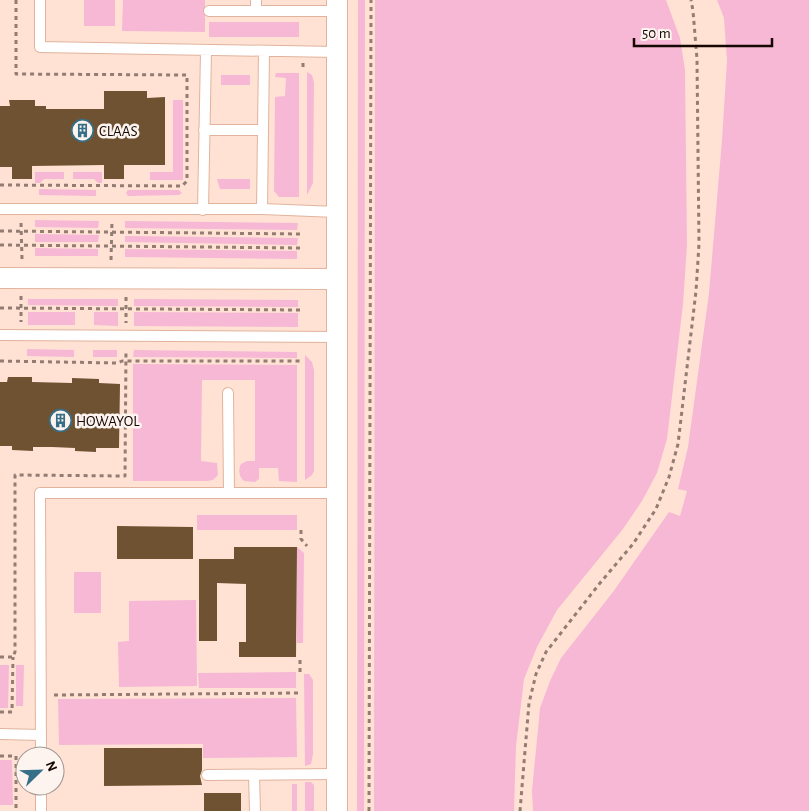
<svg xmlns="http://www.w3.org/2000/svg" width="809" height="811" viewBox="0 0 809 811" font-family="'Alegreya Sans',sans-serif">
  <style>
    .green { fill: #f6b8d5 }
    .building { fill: #6f5231 }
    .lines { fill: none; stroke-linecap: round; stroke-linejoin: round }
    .service-casing { stroke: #e1b39c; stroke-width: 12 }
    .minor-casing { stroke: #e1b39c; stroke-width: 22 }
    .path { stroke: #937d73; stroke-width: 3; stroke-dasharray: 4 4; stroke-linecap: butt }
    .service { stroke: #fff; stroke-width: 10 }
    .minor { stroke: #fff; stroke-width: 20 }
    .labels { text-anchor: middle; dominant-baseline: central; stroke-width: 5; stroke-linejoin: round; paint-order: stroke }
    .poi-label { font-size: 15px; fill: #160702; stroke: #fef4ef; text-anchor: start }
  </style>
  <rect width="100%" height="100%" fill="#ffe2d4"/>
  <path class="green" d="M84,0H115V26H84Z
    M123,0H205V32L122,31Z
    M358,0H365L364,811H357Z
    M375,0H666L680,38L685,70L687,245L683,304L667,439L657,473L642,501L623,529L557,610L537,647L524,679L516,746L514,811H374Z
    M717,0H809V811H533L532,791L540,708L550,681L561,658L613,592L669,512L680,516L687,491L678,489L688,447L709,293L722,140L727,61L724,18Z
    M209,22H299V37H209Z
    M307,72L312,75L314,83L313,183L307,195Z
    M276,73H299V197H279L274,191L275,97L285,96L286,78L275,77Z
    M221,75H250V85H221Z
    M173,100H183V180H150V172H173Z
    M35,172H64V179H44L40,183H35Z
    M73,172H102V183H98L94,179H73Z
    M217,179H250V189H220Z
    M39,189L96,190V196L39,195Z
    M128,190H179L182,193L179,195L128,196L126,193Z
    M35,220L99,221L98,228L35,227Z
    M125,221L298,223L297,230L125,228Z
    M35,234L99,235L98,242H35Z
    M125,236L298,238L297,245L125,242Z
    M35,248L98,249V256H35Z
    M125,249L297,251V259L125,257Z
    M28,299H118V306L28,305Z
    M134,299L298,300V307L134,306Z
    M28,312H75V325H28Z
    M94,312H118V326L94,325Z
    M134,312L298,313V327L134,326Z
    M27,349L74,350V357L27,356Z
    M93,350H117V357H93Z
    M134,350L297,352V358L133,357Z
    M305,355L312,362L314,370V471L312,475L305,480Z
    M133,364L297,365V482L279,481L278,468H259V479L255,482L244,481C239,477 238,470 241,464L247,461H255V380H202L201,461L217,463L218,475L213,480L207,481H133Z
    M197,515H297V530H197Z
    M297,547L304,553L303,643H297Z
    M74,572H101V613H74Z
    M196,600L197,686L119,687L118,642L129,641V601Z
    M0,665H9L8,708H0Z
    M16,665H24L23,706H16Z
    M296,672V688H199L198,673Z
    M304,674H309L313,680V754L311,764L305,766Z
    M296,698L297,757L203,758V744L59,745L58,699Z
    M0,760H12L13,805H0Z
    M305,782H311L314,785V811H305Z
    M292,784H297V811H292Z"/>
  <path class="building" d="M104,91H147V98L165,97V165H124V179H104V165L32,166V179H12V167H0V106H10L9,100H35V106H46V109H104Z
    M8,377H32V382L72,383V378L99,379V383L120,384L119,448H96V452L75,451V448L52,447H33V451L12,450V446H0V382H7Z
    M117,526L193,527V559H117Z
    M234,547H297L296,657H239V642H246V584L217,583V641H199V559H234Z
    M104,748H202V770L200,776L202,785L104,786Z
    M204,793H241V811H204Z"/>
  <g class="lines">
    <defs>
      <path id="service" d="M40,0V47L337,52
        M209,11H337
        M256,11V0
        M204,130H263
        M0,209H262L337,212
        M262,209L264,52
        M203,210L206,51
        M0,335L337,337
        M228,393L229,493
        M0,734L41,735
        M41,756L40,493H337
        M207,775L337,774
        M254,775L255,811
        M41,786V811"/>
      <path id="minor" d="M0,278L337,279
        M337,811V0"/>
    </defs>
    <use href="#service" class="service-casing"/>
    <use href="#minor" class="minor-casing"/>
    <path class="path" d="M303,63V70
      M0,185L182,186L187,181V75L16,74V0
      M21,223L22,259
      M0,231L303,234
      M0,245L303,248
      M111,260L112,221
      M21,296V322
      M126,297V323
      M0,308L302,310
      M0,361L118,363L122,361H302
      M301,530V539L307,546
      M0,657H13L15,652V475L125,476L126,350
      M300,672V657
      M54,695L300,693
      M0,712H12L13,657
      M0,756H16V811
      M369,811L371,0
      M520,811L529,703L536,674L546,652L600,583L633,544L656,509L669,477L678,444L696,291L699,244L697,59L693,11L691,0"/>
    <use href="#service" class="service"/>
    <use href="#minor" class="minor"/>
  </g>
  <defs>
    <symbol id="building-ring" viewBox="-11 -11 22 22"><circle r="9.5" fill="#fef4ef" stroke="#356f88" stroke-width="1.5"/><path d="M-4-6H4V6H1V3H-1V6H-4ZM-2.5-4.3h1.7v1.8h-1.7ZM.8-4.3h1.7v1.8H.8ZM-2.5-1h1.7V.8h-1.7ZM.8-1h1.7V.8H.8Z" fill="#356f88"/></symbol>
  </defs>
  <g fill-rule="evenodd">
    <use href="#building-ring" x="70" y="118" width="25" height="25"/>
    <use href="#building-ring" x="48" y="408" width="25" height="25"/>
  </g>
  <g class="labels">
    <g class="poi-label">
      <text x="99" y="131">CLAAS</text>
      <text x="76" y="421">HOWAYOL</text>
    </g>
  </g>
  <g transform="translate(40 771) rotate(67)"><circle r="24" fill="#fef4ef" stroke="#a19590"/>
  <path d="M0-4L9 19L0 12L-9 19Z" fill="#356f88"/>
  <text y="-8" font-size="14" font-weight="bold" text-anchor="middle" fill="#160702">N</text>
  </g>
  <path d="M634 38v8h138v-8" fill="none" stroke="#160702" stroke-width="2.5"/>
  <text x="642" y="38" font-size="15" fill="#160702" stroke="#fef4ef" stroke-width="4" paint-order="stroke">50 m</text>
</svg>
